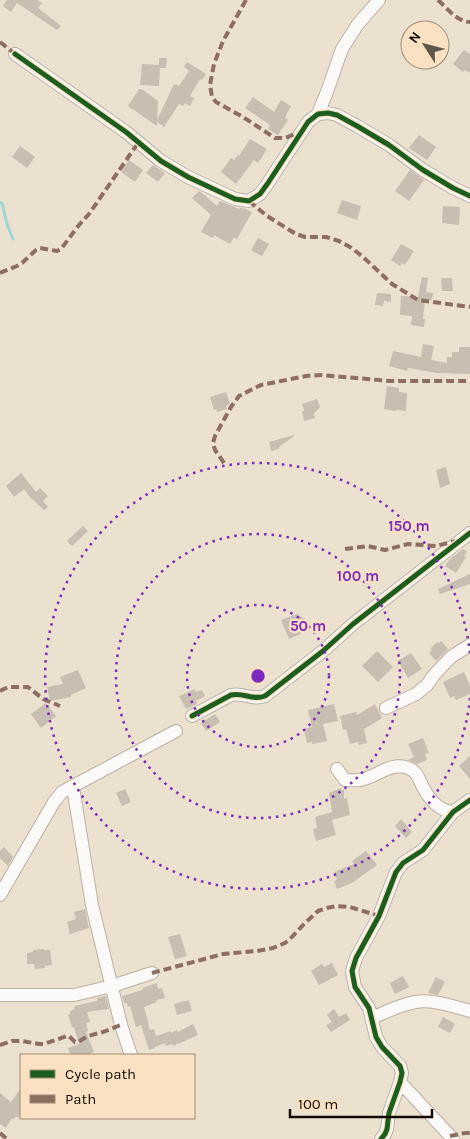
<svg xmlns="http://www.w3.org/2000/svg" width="470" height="1139" viewBox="0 0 470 1139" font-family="Karla,sans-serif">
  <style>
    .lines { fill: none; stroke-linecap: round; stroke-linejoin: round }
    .stream { stroke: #9dd8d4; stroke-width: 3 }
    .building { fill: #c8beb1 }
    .minor-casing { stroke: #bbb1a4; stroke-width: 14 }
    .minor { stroke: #fcfaf8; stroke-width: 12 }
    .quiet { stroke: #8d6e63; stroke-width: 4; stroke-dasharray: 8 4; stroke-linecap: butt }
    .cycleway-casing { stroke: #f9e1c2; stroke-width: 8 }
    .cycleway { stroke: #1b5e20; stroke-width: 5 }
    .ring { fill: none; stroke: #7b2cbf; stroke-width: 2.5; stroke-dasharray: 2.5 5 }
    .centre { fill: #7b2cbf; stroke: #f9e1c2; stroke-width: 2.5 }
    .ring-label { font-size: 15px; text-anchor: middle; font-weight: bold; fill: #7b2cbf; stroke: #f9e1c2; stroke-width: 4.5; stroke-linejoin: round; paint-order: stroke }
  </style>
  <rect width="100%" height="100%" fill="#ece0cf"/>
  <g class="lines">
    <path class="stream" d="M0,202L2,203L7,224L13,239"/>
  </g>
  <path class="building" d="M7,0H37L42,3L38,8L61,26L57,30L17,3L11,12L3,6Z
    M464,50L470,54V73L465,70L463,72L453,64Z
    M159,58H167L166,68H160L159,86L140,85L142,64L159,65Z
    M187,62L206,74L202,80L200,79L190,96L194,98L190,106L185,103L183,106L179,104L164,127L157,122V126L128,106L139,89H142L158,101L157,120L174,84L179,86L189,71L184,67Z
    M253,97L274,112L281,100L291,106L285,117L288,120L278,135L268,129L270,125L245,108Z
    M419,135L436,147L427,160L409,148Z
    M250,139L267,149L258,163L254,160L236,184L221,172L231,158L234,160L238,155L239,156Z
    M20,146L35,157L27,168L12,157Z
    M129,160L143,170L135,182L121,172Z
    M153,165L165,173L158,182L146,173Z
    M410,170L424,180L409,201L395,191Z
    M199,191L202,193L217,206L220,201L239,209L240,208L246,209L252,212L237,239L234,237L230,244L214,235L213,238L201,232L211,215L192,198Z
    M342,200L361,206L357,220L337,213Z
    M443,206L460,207L459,225L442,223Z
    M258,238L269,244L262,256L251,250Z
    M401,244L414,251L405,265L402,263L400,266L391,260Z
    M422,277L428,278L426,292L433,293L432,300L425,299L423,319H425L424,327L411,325L412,316L400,315L401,296L418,297Z
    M441,278H452L453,291H442Z
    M377,293L391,294V302L384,301L383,306L375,305Z
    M423,344L434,346L431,360L447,363V357H452V352H459V347H470V374L437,373L408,368L407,371L389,366L393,351L421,357Z
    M387,386L399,388V392L407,393L406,411L396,410V411L384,409Z
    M226,392L230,404L226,406L227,409L217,412L216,409L214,410L210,397Z
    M317,399L320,407L314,414L315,418L304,421L302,411H304L302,404Z
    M294,435V436L279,447V449L271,451L269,442Z
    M446,467L450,484L440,488L436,470Z
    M21,473L36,492L40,488L48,496L43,501L48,507L44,510L29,496L24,489L14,497L6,486Z
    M83,526L88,531L72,546L67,541Z
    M463,549L467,551L464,556L466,557L456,573L445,566L449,560Z
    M470,574V584L440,594L438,589Z
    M297,614L305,619L299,628L301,634L289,639L281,620Z
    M441,641L448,649L436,661L429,653L432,650L430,649L437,642L439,643Z
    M377,651L393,667L378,682L362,666Z
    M411,653L422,669L408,678L398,661Z
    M78,670L86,688L71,695V697L50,701L47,687L63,684L60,677Z
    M464,672L470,686V694L456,700L454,696L450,698L443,682Z
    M195,689L196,692L202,690L205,696L196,701L197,704L186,709L179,696Z
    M46,703L56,716L41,728L31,714Z
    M334,704L338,721L323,724L327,741L312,744V742L307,743L304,729L312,727L308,710Z
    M375,704L382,718L364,729L367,743L359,745L358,742L350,744L346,729L343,730L340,716L356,712L357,715Z
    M215,714L220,722L206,731L201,723Z
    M423,738L429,753L425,754L427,760L417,764L408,760L414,757L408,744Z
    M470,756V779L459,766Z
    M341,788V790H344V799L347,798L350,815L332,820L336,835L316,841L313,829L317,828L315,817L332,812L329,793Z
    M125,789L131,802L122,806L116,793Z
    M401,819L412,832L406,838L395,826Z
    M4,847L13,857L8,866L0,858V851Z
    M366,851L377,865L352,883L337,889L334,881L337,880L334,872L354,864L352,861Z
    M85,909L89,928L70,934L67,922L76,919L74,912Z
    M180,934L187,956L175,959L168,937Z
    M44,949V950H50L52,965L44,966L45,968L35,969L34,964H27V953L33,952V950Z
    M332,963L338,975L319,985L311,971L322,964L324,967Z
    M403,976L409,987L395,994L390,983Z
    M436,977L445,982L438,995L428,993Z
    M157,983L158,989L162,988L165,998L156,1000L157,1002L144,1007L150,1030L154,1029L156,1036L171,1031V1033L177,1030L178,1032L193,1024L198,1035L178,1044V1043L173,1046L172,1044L166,1046L165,1043L155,1047V1048L149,1050L141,1025L136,1027L130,1006L128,1007L127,1003H124L122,996L143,990L142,988Z
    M106,996L109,1009L87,1012L90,1022L86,1023L88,1031L86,1032L94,1052L86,1055H71L68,1048L79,1044L74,1027H72L68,1015L70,1014V1011L75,1009L74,1006L97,1001V998Z
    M189,1000L192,1011L177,1015L174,1004Z
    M334,1009L339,1017L346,1013L350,1020L331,1032L326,1025L332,1022L327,1015Z
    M443,1017L455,1024L450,1033L438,1027Z
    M21,1088V1114L18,1118L16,1116L14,1119L12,1118L6,1128L0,1124V1093L11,1102Z"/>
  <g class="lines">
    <defs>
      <path id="minor" d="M15,54L126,132L161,161L188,177L235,199L249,201L260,194L268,183L308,122L318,114L328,113L337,115L357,126L389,145L423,170L453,188L470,196
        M318,114L328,89L342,49L358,24L379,0
        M386,708L416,694L427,685L434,675L451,657L470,645
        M192,716L231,695C244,692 252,701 265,696L323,651L353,624L470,533
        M337,769L345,780C352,780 358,781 364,779C380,774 392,762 408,768C418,771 419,781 424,789C430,800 440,811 453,812
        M73,787L92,905L121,1025L131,1055
        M0,895L54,802L62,792L176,731
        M0,995H74L112,986L152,973
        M372,1018C386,1012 401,1004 416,1002C432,999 455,1007 470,1011
        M400,1082L453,1139
        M381,1139L385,1134L387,1129L389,1113L400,1082L402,1073L400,1066L382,1047L376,1037L369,1008L355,987L352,971L356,958L379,916L396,872L403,863L423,850L453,812L470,800"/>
    </defs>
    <use href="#minor" class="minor-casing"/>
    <use href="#minor" class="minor"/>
    <path class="quiet" d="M246,0L223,41L214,64L210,85L212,97L216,102L243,117L275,138H285L300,132
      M438,0C447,8 457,22 470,22
      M0,42L15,54
      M249,201L267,216L296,234L305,237H326L339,241L350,247L362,256L392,284L418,300L470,307
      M0,273L17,266L22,263L36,250L40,248L57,251L61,249L79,225L89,214L138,143
      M224,463L215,450L213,443L215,436L231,407L239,396L261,385L306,376L321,375L390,381H470
      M345,549L368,546L385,550L408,544L436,546L456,541
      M0,691L8,687H28L43,699L60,706
      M152,973L223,954L257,951L273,948L285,943L290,939L305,923L318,911L327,908L336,906L350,907L379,916
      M0,1045L12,1041H22L39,1044H44L67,1036H69L75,1042H78L88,1036L103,1032L121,1025
      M0,1133L7,1139
      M450,1136L465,1133H470"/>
    <defs>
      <path id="cycleway" d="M15,54L126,132L161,161L188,177L235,199L249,201L260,194L268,183L308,122L318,114L328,113L337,115L357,126L389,145L423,170L453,188L470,196
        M192,716L231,695C244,692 252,701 265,696L323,651L353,624L470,533
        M381,1139L385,1134L387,1129L389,1113L400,1082L402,1073L400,1066L382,1047L376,1037L369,1008L355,987L352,971L356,958L379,916L396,872L403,863L423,850L453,812L470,800"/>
    </defs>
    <use href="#cycleway" class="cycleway-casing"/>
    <use href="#cycleway" class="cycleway"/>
  </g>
  <g class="ring">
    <circle cx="258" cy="676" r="71"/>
    <circle cx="258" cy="676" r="142"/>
    <path d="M470 698A213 213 0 1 1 470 654"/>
  </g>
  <circle cx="258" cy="676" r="8" class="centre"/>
  <g class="ring-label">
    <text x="409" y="531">150 m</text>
    <text x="358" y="581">100 m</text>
    <text x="308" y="631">50 m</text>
  </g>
  <rect x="20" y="1054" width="175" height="65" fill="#f9e1c2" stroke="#9d8c76"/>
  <rect x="30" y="1070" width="25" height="8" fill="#1b5e20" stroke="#9d8c76"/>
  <text x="65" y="1079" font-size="15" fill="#140c03">Cycle path</text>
  <rect x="30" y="1095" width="25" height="8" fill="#8d6e63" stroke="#9d8c76"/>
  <text x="65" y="1104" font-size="15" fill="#140c03">Path</text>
  <g transform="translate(425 45) rotate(306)"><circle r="24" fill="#f9e1c2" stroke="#9d8c76"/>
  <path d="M0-4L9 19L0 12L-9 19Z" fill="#60564a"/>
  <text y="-8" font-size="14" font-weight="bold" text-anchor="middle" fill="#140c03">N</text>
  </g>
  <path d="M290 1109v8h142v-8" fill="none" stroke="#140c03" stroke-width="2.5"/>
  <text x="298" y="1109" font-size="15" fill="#140c03" stroke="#f9e1c2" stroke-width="4" paint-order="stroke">100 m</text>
</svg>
